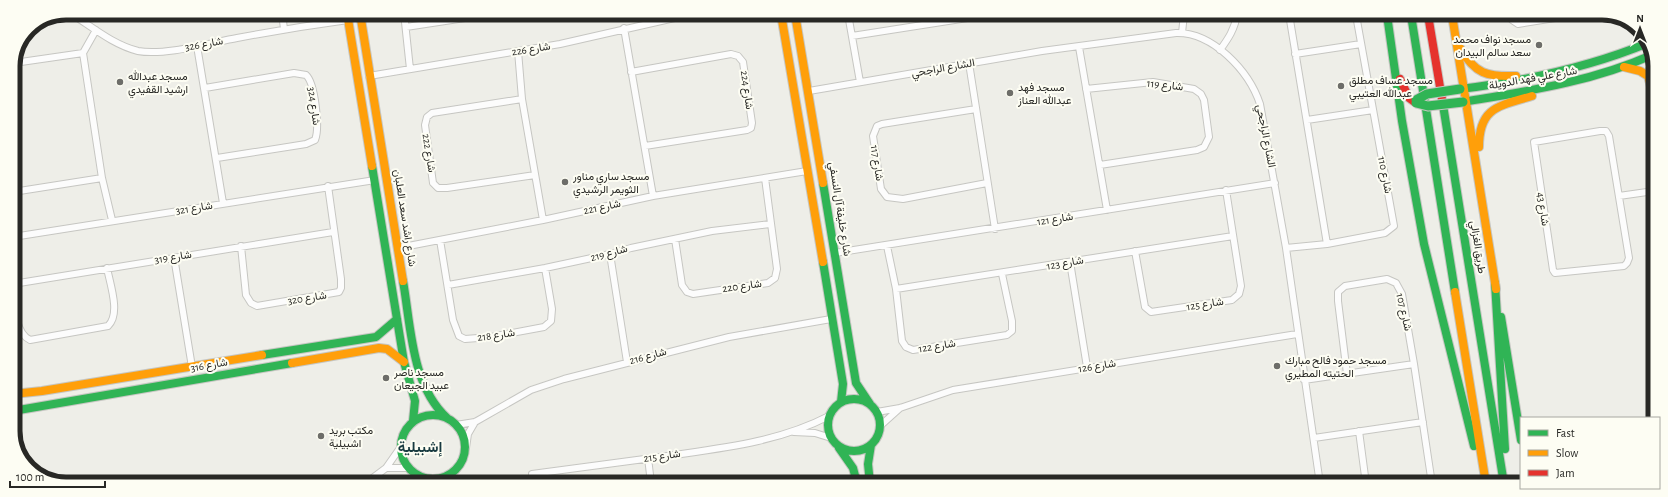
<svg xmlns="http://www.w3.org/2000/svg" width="1668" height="497" viewBox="0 0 1668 497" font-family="'Alegreya Sans',Vazirmatn,sans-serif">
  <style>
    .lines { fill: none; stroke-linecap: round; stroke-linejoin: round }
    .street-casing { stroke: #c6c6c2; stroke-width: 8 }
    .fast-casing { stroke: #c6c6c2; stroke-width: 10 }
    .slow-casing { stroke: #c6c6c2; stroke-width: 10 }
    .jam-casing { stroke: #c6c6c2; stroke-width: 10 }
    .street { stroke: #fcfcfc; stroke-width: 6 }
    .fast { stroke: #30b455; stroke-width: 8 }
    .slow { stroke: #ff9f0a; stroke-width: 8 }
    .jam { stroke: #e5322d; stroke-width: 8 }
    .fast-bridge-casing { stroke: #c6c6c2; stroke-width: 11; stroke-linecap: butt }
    .fast-bridge { stroke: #30b455; stroke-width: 9 }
    .poi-dot { fill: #6d6d69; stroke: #fdfdf3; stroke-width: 1.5 }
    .labels { text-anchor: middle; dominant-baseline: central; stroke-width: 4; stroke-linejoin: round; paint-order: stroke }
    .poi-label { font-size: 11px; fill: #282825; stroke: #fdfdf3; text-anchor: start }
    .street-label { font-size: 11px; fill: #282825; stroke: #fdfdf3 }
    .district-label { font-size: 15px; font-weight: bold; fill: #183a40; stroke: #fdfdf3 }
    .rim { fill: none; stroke: #282825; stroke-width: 5 }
  </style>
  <rect width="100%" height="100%" fill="#eeeee8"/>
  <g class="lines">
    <defs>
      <path id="street" d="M70,13C91,26 113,45 138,51C164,56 210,43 237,38C274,31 311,25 348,20
        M282,13L284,29
        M404,13L410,69
        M848,14L860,82
        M1289,14L1327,244
        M1511,15L1512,20L1518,24L1574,15
        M406,27L491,14
        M624,28L653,196
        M96,30L83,53L102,178L112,220
        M1182,33L1184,14
        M852,36L993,14
        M197,46L223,203
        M1079,47L1107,210
        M1220,50C1228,39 1235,29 1237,14
        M518,51L522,99L543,220
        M1295,54L1361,44
        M14,63L83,53
        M969,63L995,229
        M631,72L731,54L738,56L743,62L752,123L751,128L747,130L645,146
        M369,76L560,44L692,14
        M205,88L294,73L306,75C315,83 320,128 315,140L306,144L217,158
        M1086,89L1153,82L1194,89L1201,94L1204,100L1209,137L1204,147L1197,150L1100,165
        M809,91L1042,51L1176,33C1213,32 1249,71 1260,104L1286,248L1320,484
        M522,99L432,113L427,117L425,125L433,183L438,188H447L535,175
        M976,109L882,124L877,126L873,136L881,189L887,197L903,199L987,183
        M1307,120L1373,110
        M1600,131H1606L1609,136L1629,258L1627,263L1624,266L1555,273L1553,270L1534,142Z
        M13,192L102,178
        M1619,196L1654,191
        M13,237L375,180
        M675,239L682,285L687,292L693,294L768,283L775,278L777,269L765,178
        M440,240L453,320L459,336L465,339L491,337L544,327L551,321L552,309L545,268
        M241,246L246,295L251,303L257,306L339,292L341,288V279L328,186
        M887,246L896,289L902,341L906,347L913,350L1007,335L1012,331V321L1002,274
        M398,248L543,220L653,196L807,171
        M1286,248L1327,244L1385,233L1394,226L1356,15
        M1135,251L1145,307L1151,312L1232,300L1239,294L1241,286L1226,190
        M835,253L1275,183
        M610,254L627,362
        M174,257L192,367
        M1070,262L1087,367
        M13,284L333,232
        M13,284C15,300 13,332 30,340L108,326C121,314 110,284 107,268
        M448,285L545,268L610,254L631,248L712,231L770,224
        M896,289L1233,236
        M1347,374L1338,301V292L1345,286L1387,279L1396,283L1402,294L1414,364L1432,484
        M1304,380L1414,364
        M877,412L900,408L953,390L1297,334
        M456,425L475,422L531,390L564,379L729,337L831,319
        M880,426L900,408
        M1359,431L1366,484
        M794,432L815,433L831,438
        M1314,438L1423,422
        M466,448L468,434L475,422
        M648,458L651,483
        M386,468H408
        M532,474C577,468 622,462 667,456C722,448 779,442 829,416
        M366,483L386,468L400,448
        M1290,484L1319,479"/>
      <path id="fast" d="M1387,15L1402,121
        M1411,15L1455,292
        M1460,89C1525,81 1587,68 1648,43
        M1463,102C1528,91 1591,82 1652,55
        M1443,105L1504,484
        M1402,121L1424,244L1474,446
        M372,166L404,362L415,401L413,421
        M823,183L856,383L870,404
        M823,262L843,384L841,402
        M403,281C411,326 411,385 447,418
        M1495,283L1505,449
        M1501,317L1521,440
        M262,355L376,337L397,319
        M828 425a26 26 0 1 1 52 0a26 26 0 1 1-52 0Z
        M13,411L292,363
        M401 447a32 32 0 1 1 64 0a32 32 0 1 1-64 0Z
        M839,448L853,468L857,483
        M870,483L868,464L871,445"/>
      <path id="slow" d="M347,13L372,166
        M360,13L403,281
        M781,14L823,262
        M795,14L823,183
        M1452,15L1496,289
        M1460,48C1475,74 1487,77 1516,76
        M1654,59L1648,76L1655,100
        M1624,67L1640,71L1648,76
        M1479,147C1479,107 1499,106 1532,96
        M1455,292L1486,484
        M292,363L379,348L387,349L404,362
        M13,394L42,391L262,355"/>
      <path id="jam" d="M1428,15L1443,105
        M1400,79L1409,98L1416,103"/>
    </defs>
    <use href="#street" class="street-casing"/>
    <use href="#fast" class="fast-casing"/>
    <use href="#slow" class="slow-casing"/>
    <use href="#jam" class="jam-casing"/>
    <use href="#street" class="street"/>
    <use href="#fast" class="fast"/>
    <use href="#slow" class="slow"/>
    <use href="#jam" class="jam"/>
    <defs>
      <path id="fast-bridge" d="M1416,100L1427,94L1460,89
        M1416,103L1428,106L1463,102"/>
    </defs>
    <use href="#fast-bridge" class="fast-bridge-casing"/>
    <use href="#fast-bridge" class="fast-bridge"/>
  </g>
  <g class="poi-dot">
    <circle cx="1539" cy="45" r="4"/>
    <circle cx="120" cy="82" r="4"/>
    <circle cx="1341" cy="86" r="4"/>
    <circle cx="1010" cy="93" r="4"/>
    <circle cx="565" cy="182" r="4"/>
    <circle cx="1277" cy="366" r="4"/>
    <circle cx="386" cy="378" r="4"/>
    <circle cx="321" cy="436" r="4"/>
  </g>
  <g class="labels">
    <g class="poi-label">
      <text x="1531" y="39" text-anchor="end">مسجد نواف محمد<tspan x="1531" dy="13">سعد سالم البيدان</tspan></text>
      <text x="128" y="76">مسجد عبدالله<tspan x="128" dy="13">ارشيد القفيدي</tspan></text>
      <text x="1349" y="80">مسجد عساف مطلق<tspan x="1349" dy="13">عبدالله العتيبي</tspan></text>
      <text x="1018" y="87">مسجد فهد<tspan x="1018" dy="13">عبدالله العناز</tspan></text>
      <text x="573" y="176">مسجد ساري مناور<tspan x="573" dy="13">الثويمر الرشيدي</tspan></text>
      <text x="1285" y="360">مسجد حمود فالح مبارك<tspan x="1285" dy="13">الحتيته المطيري</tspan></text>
      <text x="394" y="372">مسجد ناصر<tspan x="394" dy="13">عبيد الجيعان</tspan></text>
      <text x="329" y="430">مكتب بريد<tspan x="329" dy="13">اشبيلية</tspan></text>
    </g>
    <g class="street-label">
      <text transform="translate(204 44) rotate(-10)">شارع 326</text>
      <text transform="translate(531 49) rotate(-9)">شارع 226</text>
      <text transform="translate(943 68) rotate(-10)">الشارع الراجحي</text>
      <text transform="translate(1533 78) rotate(-10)">شارع علي فهد الدويلة</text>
      <text transform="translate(1165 85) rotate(6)">شارع 119</text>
      <text transform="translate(747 90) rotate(82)">شارع 224</text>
      <text transform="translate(314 106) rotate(82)">شارع 324</text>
      <text transform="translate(1266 136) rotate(79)">الشارع الراجحي</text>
      <text transform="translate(429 153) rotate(81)">شارع 222</text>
      <text transform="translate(877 163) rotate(81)">شارع 117</text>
      <text transform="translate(1385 175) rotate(79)">شارع 110</text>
      <text transform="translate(602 207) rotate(-12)">شارع 221</text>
      <text transform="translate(194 208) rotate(-9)">شارع 321</text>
      <text transform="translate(840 209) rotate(81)">شارع خليفة آل النسفي</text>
      <text transform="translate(1543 209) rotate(81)">شارع 43</text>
      <text transform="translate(405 218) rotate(81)">شارع راشد سعد العلبان</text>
      <text transform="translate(1055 219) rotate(-9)">شارع 121</text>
      <text transform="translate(1478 247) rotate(81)">طريق الغزالي</text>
      <text transform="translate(609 253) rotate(-15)">شارع 219</text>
      <text transform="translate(173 257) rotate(-9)">شارع 319</text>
      <text transform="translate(1065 263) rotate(-10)">شارع 123</text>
      <text transform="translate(742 286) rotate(-8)">شارع 220</text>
      <text transform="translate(307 298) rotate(-9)">شارع 320</text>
      <text transform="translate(1205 304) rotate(-9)">شارع 125</text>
      <text transform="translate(1404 312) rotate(77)">شارع 107</text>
      <text transform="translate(496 335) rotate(-8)">شارع 218</text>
      <text transform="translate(937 346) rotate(-9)">شارع 122</text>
      <text transform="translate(648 356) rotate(-15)">شارع 216</text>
      <text transform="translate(209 365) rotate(-10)">شارع 316</text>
      <text transform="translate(1097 366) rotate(-9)">شارع 126</text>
      <text transform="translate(662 456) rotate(-8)">شارع 215</text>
    </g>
    <g class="district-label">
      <text x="420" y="447">إشبيلية</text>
    </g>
  </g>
  <path d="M0 0H1668V497H0ZM66 20H1602A46 46 0 0 1 1648 66V431A46 46 0 0 1 1602 477H66A46 46 0 0 1 20 431V66A46 46 0 0 1 66 20Z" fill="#fdfdf3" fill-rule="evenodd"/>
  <path class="rim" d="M66 20H1602A46 46 0 0 1 1648 66V431A46 46 0 0 1 1602 477H66A46 46 0 0 1 20 431V66A46 46 0 0 1 66 20Z"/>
  <rect x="1520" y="417" width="140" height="72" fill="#fdfdf3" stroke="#a8a8a1"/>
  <rect x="1528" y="430" width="20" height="6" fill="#30b455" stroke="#a8a8a1"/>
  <text x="1556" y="437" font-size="12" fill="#282825">Fast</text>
  <rect x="1528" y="450" width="20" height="6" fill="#ff9f0a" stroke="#a8a8a1"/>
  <text x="1556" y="457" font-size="12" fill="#282825">Slow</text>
  <rect x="1528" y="470" width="20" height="6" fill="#e5322d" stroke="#a8a8a1"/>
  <text x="1556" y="477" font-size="12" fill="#282825">Jam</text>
  <g transform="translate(1640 28)" stroke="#fdfdf3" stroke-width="3" paint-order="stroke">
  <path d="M0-3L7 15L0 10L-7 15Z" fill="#282825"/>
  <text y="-6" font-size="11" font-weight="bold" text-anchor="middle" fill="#282825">N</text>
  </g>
  <path d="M10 481v6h95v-6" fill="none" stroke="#282825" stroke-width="2"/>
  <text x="16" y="481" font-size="12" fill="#282825" stroke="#fdfdf3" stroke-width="3" paint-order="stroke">100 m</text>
</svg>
